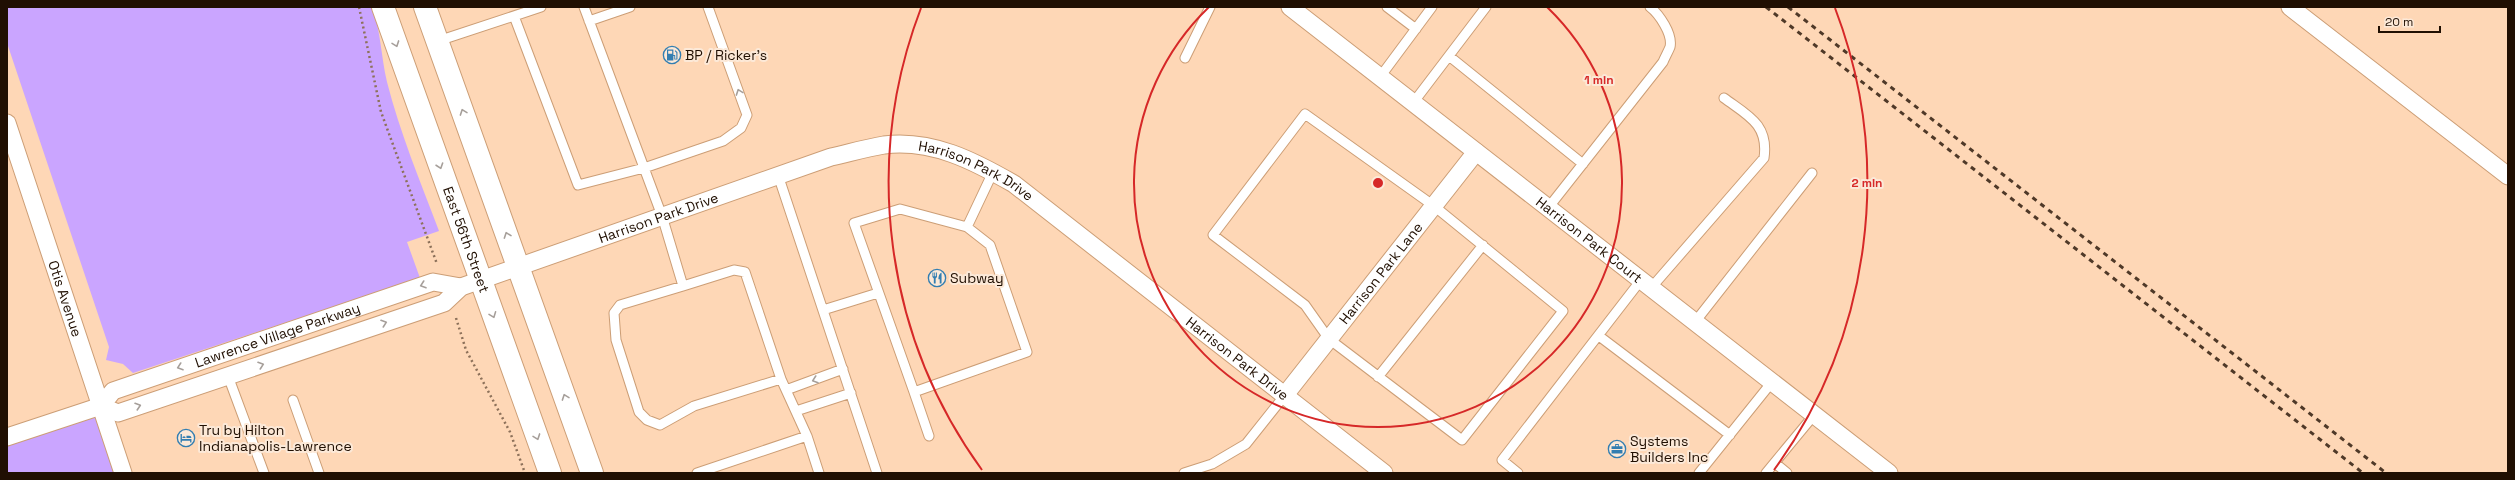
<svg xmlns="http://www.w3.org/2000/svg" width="2515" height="480" viewBox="0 0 2515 480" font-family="'Space Grotesk',sans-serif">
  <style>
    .green { fill: #caa5ff }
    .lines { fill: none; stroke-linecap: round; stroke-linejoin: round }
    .lane-casing { stroke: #cc9e76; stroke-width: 11 }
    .street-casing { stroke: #cc9e76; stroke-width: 19 }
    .primary-casing { stroke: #cc9e76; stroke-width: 24 }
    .path { stroke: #8d715a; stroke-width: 2.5; stroke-dasharray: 2 3; stroke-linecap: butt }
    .lane { stroke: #fff; stroke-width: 9 }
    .street { stroke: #fff; stroke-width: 17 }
    .primary { stroke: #fff; stroke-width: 22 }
    .rail { stroke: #4f3928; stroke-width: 3; stroke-dasharray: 5 5; stroke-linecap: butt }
    .oneway { stroke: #a69f9a }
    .ring { fill: none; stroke: #d62828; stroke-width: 2 }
    .labels { text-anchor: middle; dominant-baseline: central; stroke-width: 4; stroke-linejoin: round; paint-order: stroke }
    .poi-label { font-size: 14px; fill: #200f02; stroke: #fce9d8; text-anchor: start }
    .street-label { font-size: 14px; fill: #200f02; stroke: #fce9d8 }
    .centre { fill: #d62828; stroke: #fce9d8; stroke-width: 2 }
    .ring-label { font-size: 12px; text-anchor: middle; font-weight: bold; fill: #d62828; stroke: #fce9d8; stroke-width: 4; stroke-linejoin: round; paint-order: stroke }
  </style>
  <rect width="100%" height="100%" fill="#fed7b6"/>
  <path class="green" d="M7,7H372C381,31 381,57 387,82C400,133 420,181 439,231L407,242L420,278L133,373L123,364L106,360L109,347L7,43Z
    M101,406L123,473H7V437Z"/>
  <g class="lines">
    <defs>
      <path id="lane" d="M584,7L662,216L683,286L620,305L614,313L616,340L639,412L647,420L660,425L694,406L781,379L745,272L734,270L683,286
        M1387,7L1416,29
        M514,16L578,185L644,168L723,141L741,128L747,115L708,7
        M589,21L630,7
        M438,41L541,7
        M1449,56L1583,164
        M1185,58L1210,7
        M1380,77L1432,7
        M1413,103L1486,7
        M1305,114L1434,206L1563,311L1462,440L1329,339L1305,305L1213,235Z
        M778,175L877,473
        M1548,208L1663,62C1665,57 1668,52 1670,47C1673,34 1659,14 1650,7
        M967,227L990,245L1027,352L914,392L854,223L900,209L967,227L993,172
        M1651,288L1764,158C1769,124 1747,115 1724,98
        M823,310L878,293
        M1695,322L1812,173
        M1599,336L1730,435
        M228,376L264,473
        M1378,377L1483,245
        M781,379L807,436L819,473
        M786,390L843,369
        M914,392L929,436
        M293,400L319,473
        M796,411L851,393
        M1775,463L1787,473
        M697,473L807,436
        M1184,473L1212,464L1246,444L1285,395
        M1518,473L1502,460L1641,280
        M1699,473L1772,382
        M1766,473L1814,415"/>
      <g id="street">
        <path id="s1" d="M1290,7L1889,473"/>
        <path d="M2290,7L2508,176"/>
        <path id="s2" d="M7,123L123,473"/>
        <path id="s3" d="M1285,395L1476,152"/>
        <path id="s4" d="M101,406L118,413L444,303L461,287L831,157C849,153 866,148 884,145C932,139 974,161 1014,184L1384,473"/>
        <path id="s5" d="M7,437L101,406L113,391L433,282L461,287"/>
      </g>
      <g id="primary">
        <path id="s6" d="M383,7L550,473"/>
        <path d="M425,7L592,473"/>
      </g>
    </defs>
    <use href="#lane" class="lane-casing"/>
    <use href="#street" class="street-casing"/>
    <use href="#primary" class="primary-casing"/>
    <path class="path" d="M359,7L381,112L437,264
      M456,318L466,350L510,432L525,473"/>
    <use href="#lane" class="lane"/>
    <use href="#street" class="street"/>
    <use href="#primary" class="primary"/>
    <path class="rail" d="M1766,7L2363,473
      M1788,7L2386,473"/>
  </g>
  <defs><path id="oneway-chevron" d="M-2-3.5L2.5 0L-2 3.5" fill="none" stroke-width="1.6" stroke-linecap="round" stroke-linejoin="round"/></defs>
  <g class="oneway">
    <use href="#oneway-chevron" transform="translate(396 44) rotate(70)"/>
    <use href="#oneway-chevron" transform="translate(739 92) rotate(-110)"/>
    <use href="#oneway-chevron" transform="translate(463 112) rotate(-110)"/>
    <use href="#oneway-chevron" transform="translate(440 166) rotate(71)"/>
    <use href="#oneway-chevron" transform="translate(507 235) rotate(-110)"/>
    <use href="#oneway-chevron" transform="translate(423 285) rotate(161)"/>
    <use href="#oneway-chevron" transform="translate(493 315) rotate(69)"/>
    <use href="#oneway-chevron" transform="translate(384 323) rotate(-19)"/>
    <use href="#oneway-chevron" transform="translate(261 365) rotate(-19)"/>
    <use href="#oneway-chevron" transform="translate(180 367) rotate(161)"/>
    <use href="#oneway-chevron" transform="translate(815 380) rotate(161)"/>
    <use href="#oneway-chevron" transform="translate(565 397) rotate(-110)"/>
    <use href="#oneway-chevron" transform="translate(138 406) rotate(-18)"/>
    <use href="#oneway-chevron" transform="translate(537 437) rotate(70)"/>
  </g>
  <g class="ring">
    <path d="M1547 7A244 244 0 1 1 1209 7"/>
    <path d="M982 470A489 489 0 0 1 921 8M1835 8A489 489 0 0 1 1774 470"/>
  </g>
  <defs>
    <symbol id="fuel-ring" viewBox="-11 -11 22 22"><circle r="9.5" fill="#fce9d8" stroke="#337eb1" stroke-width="1.5"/><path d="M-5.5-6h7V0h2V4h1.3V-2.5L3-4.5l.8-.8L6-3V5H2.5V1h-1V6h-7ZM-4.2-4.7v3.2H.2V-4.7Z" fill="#337eb1"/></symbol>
    <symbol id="restaurant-ring" viewBox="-11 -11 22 22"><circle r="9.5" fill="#fce9d8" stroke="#337eb1" stroke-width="1.5"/><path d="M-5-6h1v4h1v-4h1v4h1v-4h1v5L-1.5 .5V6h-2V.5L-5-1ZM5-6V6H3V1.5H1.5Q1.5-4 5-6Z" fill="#337eb1"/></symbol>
    <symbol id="hotel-ring" viewBox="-11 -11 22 22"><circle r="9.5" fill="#fce9d8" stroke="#337eb1" stroke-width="1.5"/><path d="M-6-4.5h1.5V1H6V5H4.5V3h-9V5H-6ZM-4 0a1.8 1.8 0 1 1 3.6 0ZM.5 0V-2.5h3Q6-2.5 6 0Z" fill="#337eb1"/></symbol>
    <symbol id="office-ring" viewBox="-11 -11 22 22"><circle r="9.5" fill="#fce9d8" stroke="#337eb1" stroke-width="1.5"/><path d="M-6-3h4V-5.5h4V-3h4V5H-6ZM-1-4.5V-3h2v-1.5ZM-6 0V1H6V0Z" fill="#337eb1"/></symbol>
  </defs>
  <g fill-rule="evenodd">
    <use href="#fuel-ring" x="662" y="45" width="20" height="20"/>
    <use href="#restaurant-ring" x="927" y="268" width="20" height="20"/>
    <use href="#hotel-ring" x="176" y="428" width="20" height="20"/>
    <use href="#office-ring" x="1607" y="439" width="20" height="20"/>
  </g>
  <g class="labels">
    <g class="poi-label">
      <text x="685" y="55">BP / Ricker's</text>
      <text x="950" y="278">Subway</text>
      <text x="199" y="430">Tru by Hilton<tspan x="199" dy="16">Indianapolis-Lawrence</tspan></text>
      <text x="1630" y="441">Systems<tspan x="1630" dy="16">Builders Inc</tspan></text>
    </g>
    <g class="street-label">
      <text stroke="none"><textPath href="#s4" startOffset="930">Harrison Park Drive</textPath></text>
      <text stroke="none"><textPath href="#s4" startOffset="595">Harrison Park Drive</textPath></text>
      <text stroke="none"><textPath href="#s6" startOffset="247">East 56th Street</textPath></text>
      <text stroke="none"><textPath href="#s1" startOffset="379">Harrison Park Court</textPath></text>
      <text stroke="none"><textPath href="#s3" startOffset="155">Harrison Park Lane</textPath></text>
      <text stroke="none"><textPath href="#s2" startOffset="185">Otis Avenue</textPath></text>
      <text stroke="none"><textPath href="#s5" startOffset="292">Lawrence Village Parkway</textPath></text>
      <text stroke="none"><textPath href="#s4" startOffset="1254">Harrison Park Drive</textPath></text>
    </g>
  </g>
  <circle cx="1378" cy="183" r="6" class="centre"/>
  <g class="ring-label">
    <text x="1599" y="84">1 min</text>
    <text x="1867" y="187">2 min</text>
  </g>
  <rect width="2515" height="480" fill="none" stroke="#200f02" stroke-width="16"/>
  <path d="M2379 26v6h61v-6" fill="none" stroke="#200f02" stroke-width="2"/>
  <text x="2385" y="26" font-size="12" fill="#200f02" stroke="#fce9d8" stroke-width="3" paint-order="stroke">20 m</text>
</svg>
